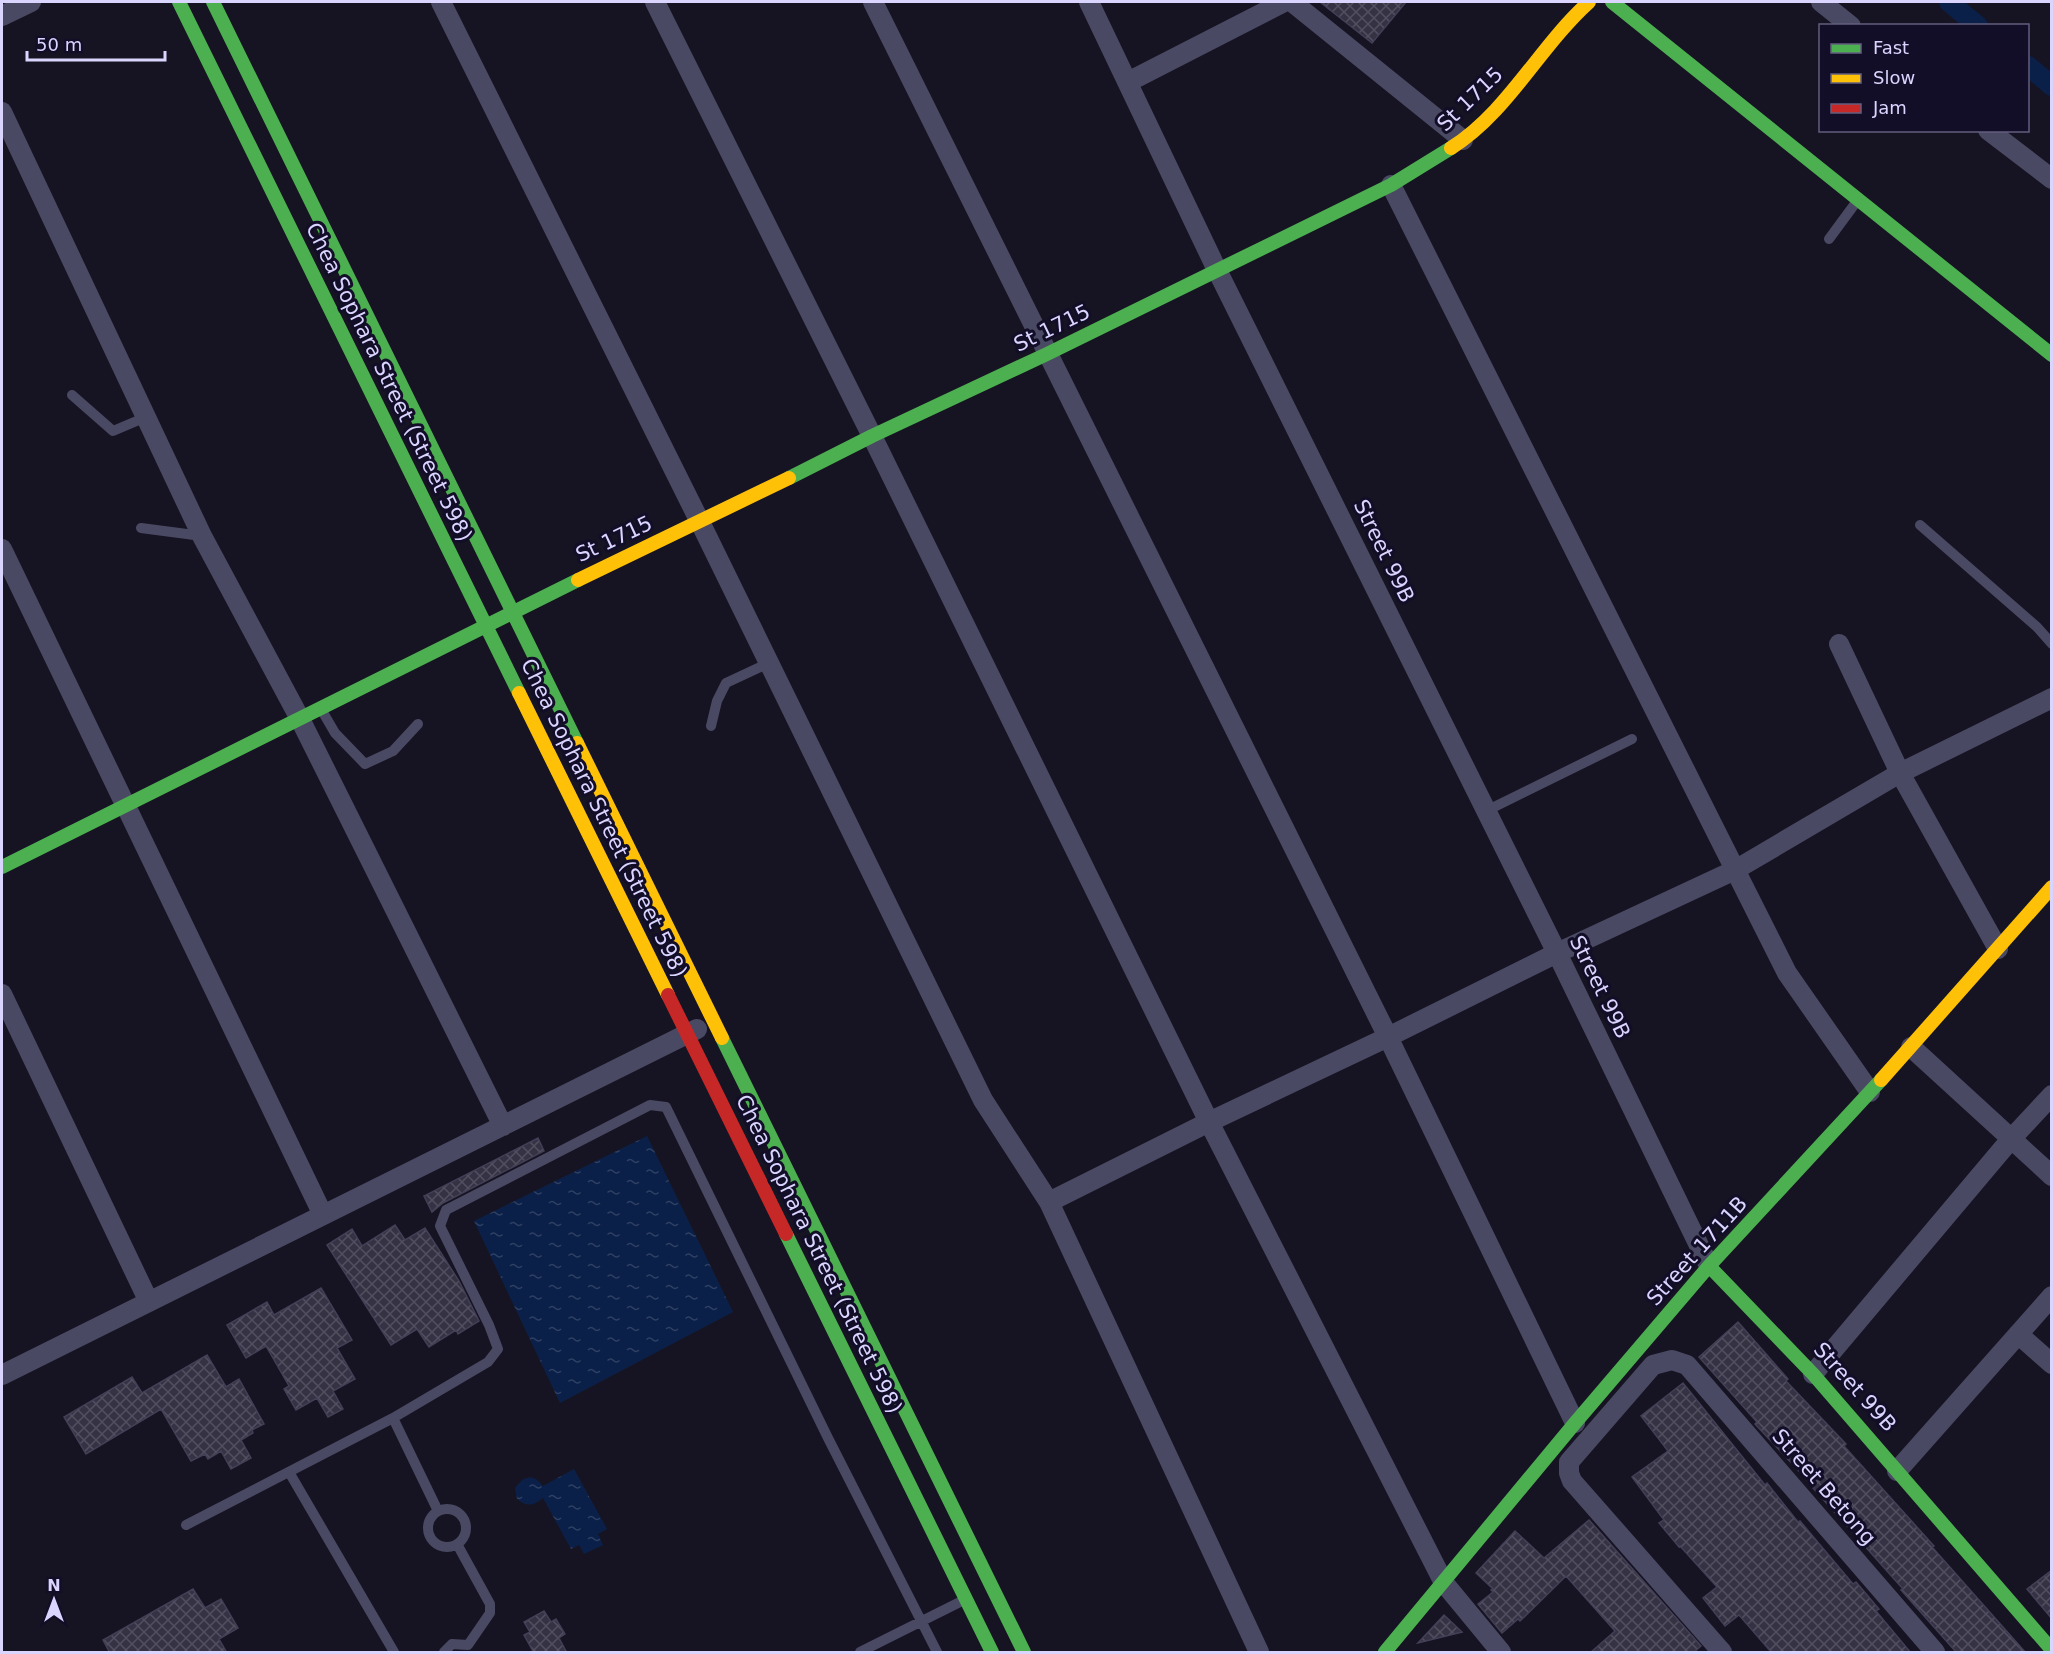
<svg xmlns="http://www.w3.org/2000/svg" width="2053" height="1654" viewBox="0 0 2053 1654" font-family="'DejaVu Sans',sans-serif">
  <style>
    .water { fill: url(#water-ripples) }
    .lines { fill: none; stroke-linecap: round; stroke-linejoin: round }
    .canal { stroke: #0b2048; stroke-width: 20 }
    .building { fill: url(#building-cross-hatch); stroke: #433f56; stroke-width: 1.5 }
    .lane { stroke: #4a4963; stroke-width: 10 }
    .street { stroke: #4a4963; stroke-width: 20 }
    .fast { stroke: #4caf50; stroke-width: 14 }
    .slow { stroke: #ffc107; stroke-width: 14 }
    .jam { stroke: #c62828; stroke-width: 14 }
    .labels { text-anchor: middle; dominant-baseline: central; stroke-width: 6; stroke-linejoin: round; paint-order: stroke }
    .street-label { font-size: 21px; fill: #dad5ff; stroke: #130e28 }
  </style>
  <defs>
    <pattern id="water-ripples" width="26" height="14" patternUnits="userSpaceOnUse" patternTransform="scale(1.5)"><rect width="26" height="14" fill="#0b2048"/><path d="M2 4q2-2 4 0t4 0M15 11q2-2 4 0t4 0" fill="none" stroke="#2e4063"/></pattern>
    <pattern id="building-cross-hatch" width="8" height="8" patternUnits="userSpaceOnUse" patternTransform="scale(1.5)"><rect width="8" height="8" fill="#353244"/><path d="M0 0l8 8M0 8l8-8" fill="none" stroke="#524f60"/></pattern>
  </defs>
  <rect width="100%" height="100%" fill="#161422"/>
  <path class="water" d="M647,1136L733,1312L560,1403L474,1221Z
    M574,1469L607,1529L598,1534L603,1545L584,1554L579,1545L571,1549L543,1498C534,1506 527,1507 517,1499L515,1488C524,1476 533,1473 543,1486Z"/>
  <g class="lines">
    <path class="canal" d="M1949,2L1978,26
      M2028,66L2052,86"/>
  </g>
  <path class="building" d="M1320,2H1406L1372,43Z
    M538,1138L544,1151L443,1203L432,1212L424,1196Z
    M395,1225L405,1240L425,1228L459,1281L479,1321L458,1334L456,1330L429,1347L417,1329L391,1345L327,1245L352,1229L362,1246Z
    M321,1288L352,1340L337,1348L355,1379L333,1391L343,1409L328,1417L317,1398L296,1410L284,1389L289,1386L266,1346L246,1358L227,1325L267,1302L274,1315Z
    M1738,1322L1788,1379L1786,1381L1846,1444L1844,1446L1934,1546L1932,1547L2026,1653H1957L1901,1590L1903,1589L1813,1488L1814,1487L1755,1424L1757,1422L1699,1357Z
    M207,1355L226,1387L239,1379L264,1424L252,1430L253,1433L241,1440L251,1458L231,1469L221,1451L208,1459L205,1454L191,1461L161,1409L86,1454L64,1417L132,1377L142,1393Z
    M1683,1383L1765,1485L1767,1483L1798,1522L1800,1521L1853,1584L1856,1582L1879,1609L1876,1611L1911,1653H1772L1739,1615L1725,1626L1703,1598L1717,1587L1680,1546L1679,1547L1659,1523L1664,1520L1632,1477L1668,1451L1641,1416Z
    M1589,1520L1701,1646L1693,1653H1590L1615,1631L1566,1576L1520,1621L1518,1619L1502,1633L1478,1604L1493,1592L1491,1590L1493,1589L1476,1573L1515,1531L1544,1558Z
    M2052,1570V1619L2027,1589Z
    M193,1589L205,1608L221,1599L238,1628L219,1639L227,1653H110L103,1640Z
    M544,1611L551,1622L556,1619L565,1634L559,1638L567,1653H534L524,1635L530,1632L524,1622Z
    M1444,1615L1462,1632L1418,1643Z"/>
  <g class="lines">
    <path class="lane" d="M1829,239L1857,201
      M72,395L113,431L146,417
      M1920,525L2037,627L2052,644
      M141,528L202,536
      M321,709L335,733L365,764L393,751L418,724
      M711,726L717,701L726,683L769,663
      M1486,811L1632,739
      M393,1418L438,1511
      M289,1472L394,1652
      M428 1528a19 19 0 1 1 38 0a19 19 0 1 1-38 0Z
      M186,1525L393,1418L488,1362L498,1349L489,1325L440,1226L446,1210L650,1105L666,1107L828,1438L937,1652
      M444,1652L452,1644L468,1645L490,1613V1604L457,1544
      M860,1652L964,1600"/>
    <path class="street" d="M441,2L700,522L983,1100L1049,1202L1259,1652
      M655,2L872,436L1209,1122L1444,1583L1501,1652
      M873,2L1388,1037L1575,1423
      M1089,2L1217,270L1557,953L1709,1266
      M1292,2L1463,140
      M1821,2L1851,26
      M2,16L31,2
      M1128,82L1284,2
      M2,112L202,536L299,717L503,1126
      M1988,130L2052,179
      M1391,185L1787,973L1870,1092
      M2,549L323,1215
      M1839,644L1900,773L1998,949
      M2,994L149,1302
      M1911,1047L2052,1176
      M1049,1202L1209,1122L1388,1037L1557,953L1735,870L1900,773L2052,698
      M2018,1334L2052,1364
      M1813,1374L2011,1139L2052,1095
      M2,1375L697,1029
      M1897,1471L2052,1296
      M1722,1652L1572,1481L1569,1473V1462L1653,1365L1672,1360L1687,1365L1935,1652"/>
    <path class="fast" d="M179,2L519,693
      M213,2L577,743
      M1612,2L2052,355
      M789,478L872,436L1047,354L1391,185L1451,148
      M2,867L578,580
      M722,1038L1024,1652
      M786,1234L992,1652
      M1709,1266L1813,1374L2052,1650
      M1385,1652L1575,1423L1709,1266L1881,1080"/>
    <path class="slow" d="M1451,148C1508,112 1539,47 1589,2
      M578,580L789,478
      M519,693L668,995
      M577,743L722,1038
      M1881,1080L2052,887"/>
    <path class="jam" d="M668,995L786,1234"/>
  </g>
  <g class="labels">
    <g class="street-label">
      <text transform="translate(1470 99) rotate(-44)">St 1715</text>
      <text transform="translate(1052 328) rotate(-26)">St 1715</text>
      <text transform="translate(389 382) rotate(64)">Chea Sophara Street (Street 598)</text>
      <text transform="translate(614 539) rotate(-25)">St 1715</text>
      <text transform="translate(1384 551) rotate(64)">Street 99B</text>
      <text transform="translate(604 818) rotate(64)">Chea Sophara Street (Street 598)</text>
      <text transform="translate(1600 987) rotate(64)">Street 99B</text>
      <text transform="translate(1697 1251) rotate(-48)">Street 1711B</text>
      <text transform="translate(819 1254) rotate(64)">Chea Sophara Street (Street 598)</text>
      <text transform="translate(1855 1387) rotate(48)">Street 99B</text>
      <text transform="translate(1824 1487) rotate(49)">Street Betong</text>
    </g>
  </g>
  <rect width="2053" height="1654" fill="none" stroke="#dad5ff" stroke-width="6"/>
  <rect x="1819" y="24" width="210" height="108" fill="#130e28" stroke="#635e7e" stroke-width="1.5"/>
  <rect x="1831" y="44" width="30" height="9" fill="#4caf50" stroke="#635e7e" stroke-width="1.5"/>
  <text x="1873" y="54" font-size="18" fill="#dad5ff">Fast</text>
  <rect x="1831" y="74" width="30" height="9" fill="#ffc107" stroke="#635e7e" stroke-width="1.5"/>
  <text x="1873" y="84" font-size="18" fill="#dad5ff">Slow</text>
  <rect x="1831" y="104" width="30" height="9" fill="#c62828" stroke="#635e7e" stroke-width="1.5"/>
  <text x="1873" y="114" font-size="18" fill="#dad5ff">Jam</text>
  <g transform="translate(54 1600)" stroke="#130e28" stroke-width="4.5" paint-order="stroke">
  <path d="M0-4.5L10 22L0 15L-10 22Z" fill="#dad5ff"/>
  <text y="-9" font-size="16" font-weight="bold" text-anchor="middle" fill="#dad5ff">N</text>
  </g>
  <path d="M27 51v9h138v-9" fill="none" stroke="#dad5ff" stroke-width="3"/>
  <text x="36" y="51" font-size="18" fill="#dad5ff" stroke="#130e28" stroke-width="4.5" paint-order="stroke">50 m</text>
</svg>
